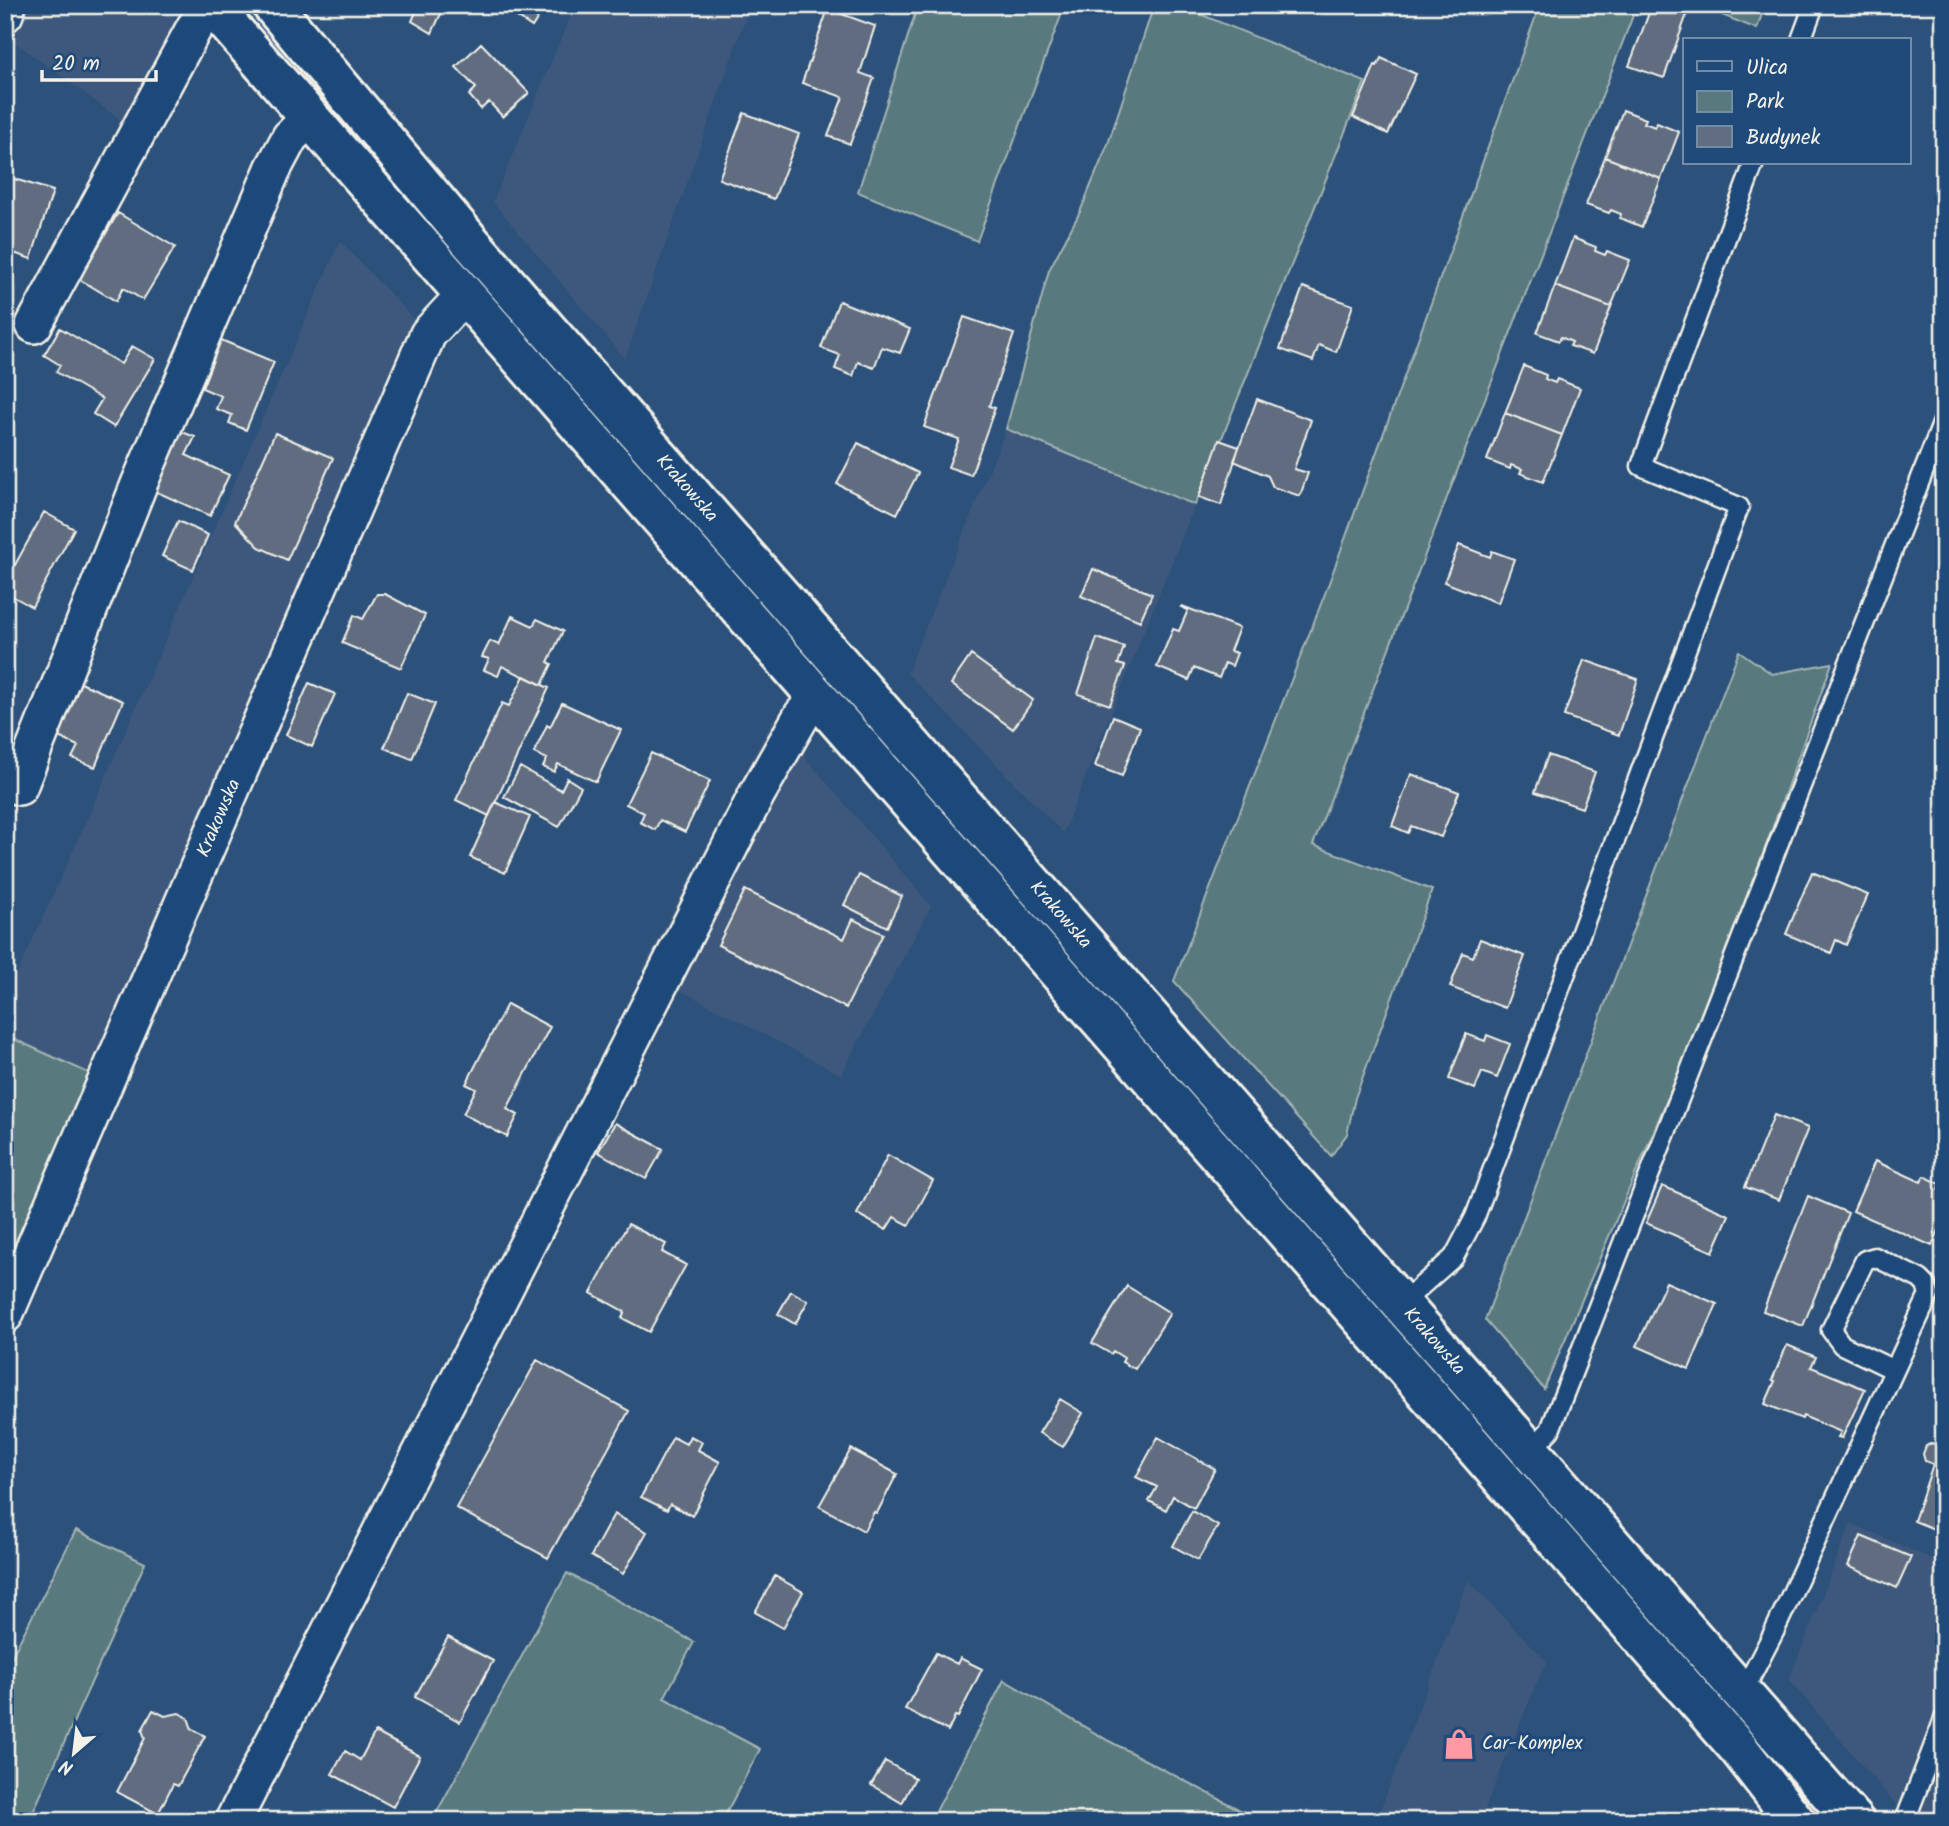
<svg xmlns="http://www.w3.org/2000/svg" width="1949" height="1826" viewBox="0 0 1949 1826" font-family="Kalam,sans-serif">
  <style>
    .built { fill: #3c597c }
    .green { fill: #58797e; stroke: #a6b5b3; stroke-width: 2 }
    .building { fill: #616d80; stroke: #f4f1e8; stroke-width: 2 }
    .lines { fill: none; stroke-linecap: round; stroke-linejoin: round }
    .service-casing { stroke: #f4f1e8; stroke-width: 23 }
    .minor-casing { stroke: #f4f1e8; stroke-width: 40 }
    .primary-casing { stroke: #f4f1e8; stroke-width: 44 }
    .service { stroke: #1f4a7a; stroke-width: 18 }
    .minor { stroke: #1f4a7a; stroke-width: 35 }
    .primary { stroke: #1f4a7a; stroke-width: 38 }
    .labels { text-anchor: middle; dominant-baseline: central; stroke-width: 6; stroke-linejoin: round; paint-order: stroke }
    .street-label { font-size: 19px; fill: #f4f1e8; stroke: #1f4a7a }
    .poi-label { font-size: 19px; fill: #f4f1e8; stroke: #1f4a7a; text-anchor: start }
  </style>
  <rect width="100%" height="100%" fill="#2c517b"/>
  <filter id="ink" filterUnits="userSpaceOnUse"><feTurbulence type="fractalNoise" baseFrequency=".0143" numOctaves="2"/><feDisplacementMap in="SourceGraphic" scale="14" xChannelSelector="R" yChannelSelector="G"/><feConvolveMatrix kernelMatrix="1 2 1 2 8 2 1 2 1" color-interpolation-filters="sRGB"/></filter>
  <g filter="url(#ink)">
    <path class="built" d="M5,5H163L183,28L129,126L5,35Z
      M575,5H750L625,359L493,202Z
      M340,241L413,318L93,1075L5,1035V1000L70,858Z
      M1006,429L1195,505L1063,833L907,673Z
      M773,719L931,906L841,1075L642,970Z
      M1851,1523L1944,1564V1821H1910L1789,1680Z
      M1468,1580L1548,1663L1543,1668L1480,1821H1376Z"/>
    <path class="green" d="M918,5H1065L977,241L858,192Z
      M1154,5H1178L1365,82L1195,505L1006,429L1049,270L1080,212L1108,144Z
      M1540,5H1637L1313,845L1432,890L1355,1098L1347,1134L1331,1156L1174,981L1326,591Z
      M1697,5H1765L1757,29Z
      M1739,651L1772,674L1832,663L1715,987L1544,1389L1485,1320Z
      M5,1035L93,1075L5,1277Z
      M76,1530L145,1563L29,1821H5V1670Z
      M567,1573L694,1642L664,1698L760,1749L722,1821H432Z
      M1004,1680L1109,1741L1244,1812L1240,1821H931Z"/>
    <path class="building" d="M419,5H445L432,33L412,21Z
      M499,5H546L532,27Z
      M1652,5H1665L1687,14L1664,78L1629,66Z
      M828,9L875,26L860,73L874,78L850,144L828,136L843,97L802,83Z
      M481,43L529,93L503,117L489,102L481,109L469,95L476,88L456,67Z
      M1381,58L1416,74L1388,134L1353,117L1375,65L1377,66Z
      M1623,110L1646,119L1644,123L1655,127L1657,123L1679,132L1661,179L1605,157Z
      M744,113L799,134L774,199L719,179Z
      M1605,157L1661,179L1642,227L1620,218L1621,214L1611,210L1609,213L1586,205Z
      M5,176L53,191L31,259L5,250Z
      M118,213L175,247L143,300L123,288L116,301L79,279Z
      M1573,238L1596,247L1595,251L1605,255L1607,251L1630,260L1611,307L1555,286Z
      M1555,286L1611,307L1593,354L1570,346L1572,342L1561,337L1559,341L1537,333Z
      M1303,287L1353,305L1336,352L1319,345L1313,361L1280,349Z
      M839,301L910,329L900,353L882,347L874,368L858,362L853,376L835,369L840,355L821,348Z
      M964,317L1014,334L989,406L995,408L971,475L948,467L959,439L924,427Z
      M60,328L121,364L132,346L155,359L114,427L93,414L102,399L56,372L60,365L44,355Z
      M221,340L274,362L246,430L229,423L232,415L216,409L221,396L202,388Z
      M1524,366L1546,375L1545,379L1555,383L1557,379L1580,388L1562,435L1505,413Z
      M1257,399L1311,420L1294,469L1308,473L1300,496L1273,487L1268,476L1234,461Z
      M1505,413L1562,435L1543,482L1520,473L1522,469L1511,465L1510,469L1487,460Z
      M175,429L195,437L186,455L229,475L210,516L148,488Z
      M275,433L333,458L287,560L259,547L235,522Z
      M1219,440L1239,447L1221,505L1199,497Z
      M858,443L918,473L897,514L837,484Z
      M44,512L74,529L32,607L5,592V583Z
      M178,521L208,535L193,570L162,556Z
      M1459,545L1490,557L1492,551L1514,559L1498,603L1444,582Z
      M1093,569L1152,594L1140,621L1081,596Z
      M377,594H385L425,615L401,668L342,643L354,615L363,619Z
      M1182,606L1239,628L1230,651L1237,653L1232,666L1225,663L1219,678L1194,668L1189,680L1157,667L1173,629L1179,631L1188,610L1181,607Z
      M512,616L533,626L537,619L563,631L548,662L552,664L542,685L502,666L498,676L484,670L489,659L482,657L490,641L499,645Z
      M1097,638L1124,647L1118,664L1125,666L1110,705L1078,694Z
      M971,655L1033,700L1013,729L951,684Z
      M1584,660L1638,679L1619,735L1564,716Z
      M524,676L549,688L489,816L456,800L502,703L509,706Z
      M76,681L123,701L95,767L72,758L78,746L54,735Z
      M309,683L335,694L312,747L286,735Z
      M407,693L435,704L412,759L384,748Z
      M562,703L621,730L596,782L558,764L554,772L543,767L547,759L534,753L547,725L550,727Z
      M1113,716L1140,727L1122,776L1095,766Z
      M651,753L710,781L685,832L660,820L655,830L640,822L644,813L626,804Z
      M1548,755L1595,772L1582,808L1535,792Z
      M520,767L561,790L567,778L581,787L559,827L504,797Z
      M1411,774L1459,792L1441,837L1411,826L1408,833L1392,826Z
      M495,802L530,817L505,873L470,857Z
      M1812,872L1868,895L1846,945L1836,940L1831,953L1786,934Z
      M859,875L902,896L887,927L844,905Z
      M745,890L844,939L853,919L883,934L846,1008L718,945Z
      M1480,939L1525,956L1505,1008L1450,987L1463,953L1473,957Z
      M507,1004L550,1027L507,1109L518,1115L507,1137L463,1114L476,1089L466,1084Z
      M1466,1034L1485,1041L1487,1035L1510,1044L1497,1078L1482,1072L1475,1089L1449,1079Z
      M1774,1115L1808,1128L1779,1200L1745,1187Z
      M615,1123L663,1149L646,1179L598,1152Z
      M888,1155L933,1181L909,1225L894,1217L886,1230L857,1214Z
      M1875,1161L1921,1182L1924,1176L1941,1184L1939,1190L1944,1192V1219L1932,1246L1853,1211Z
      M1662,1186L1729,1215L1713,1252L1646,1223Z
      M1808,1196L1848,1213L1803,1326L1763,1311Z
      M628,1224L666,1244L662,1252L686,1265L649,1332L622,1318L625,1312L591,1293Z
      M1666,1282L1717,1304L1689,1369L1637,1346Z
      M1127,1286L1170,1313L1135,1369L1122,1362L1124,1358L1113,1351L1111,1354L1092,1343Z
      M791,1291L808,1301L795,1324L778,1314Z
      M1787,1345L1816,1357L1811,1367L1865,1389L1842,1438L1838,1437L1841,1432L1803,1416L1802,1419L1765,1404L1775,1381L1772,1380Z
      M537,1360L629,1411L548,1558L456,1508Z
      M1060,1399L1083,1413L1063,1447L1039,1433Z
      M690,1436L702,1442L698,1450L720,1462L692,1516L670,1504L667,1510L641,1497L673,1437L686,1444Z
      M1158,1437L1215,1469L1194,1508L1173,1496L1166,1510L1149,1501L1157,1487L1136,1477Z
      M1944,1440V1533L1914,1521L1933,1464L1925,1461L1923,1454L1926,1446L1932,1443L1941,1447Z
      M851,1449L897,1474L877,1513L874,1512L864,1531L819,1506Z
      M1192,1511L1218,1526L1198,1560L1173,1546Z
      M614,1514L647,1532L623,1574L591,1556Z
      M1861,1536L1911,1557L1897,1588L1848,1566Z
      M775,1576L803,1592L783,1628L755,1612Z
      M448,1637L493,1661L460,1722L415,1697Z
      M936,1653L957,1664L960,1658L982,1669L958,1717L955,1716L948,1731L905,1709Z
      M153,1710L165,1716L179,1713L188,1718L192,1729L205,1736L178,1786L173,1784L158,1814L117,1792L145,1738L142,1730Z
      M375,1732L420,1756L393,1807L332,1774L345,1751L360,1760Z
      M885,1761L915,1778L902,1803L871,1785Z"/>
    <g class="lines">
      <defs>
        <path id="service" d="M1801,40L1814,5
          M1402,1303L1454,1257L1475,1217L1739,507L1641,466L1754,163
          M1530,1451L1550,1430L1944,419
          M1743,1692L1775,1630L1929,1295L1926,1285L1920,1279L1875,1257L1865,1260L1831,1330L1842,1345L1894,1370
          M1905,1821L1944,1719"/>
        <g id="minor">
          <path d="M5,14L8,5"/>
          <path d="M34,325L194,28L211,5"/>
          <path d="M19,787L140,482L273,169L290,137L310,118"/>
          <path id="s1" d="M5,1315L428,334L465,294"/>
          <path d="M233,1821L757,794L802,715L818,697"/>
        </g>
        <g id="primary">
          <path d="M211,5L1739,1749L1795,1821"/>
          <path id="s2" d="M272,5L468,239L1854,1821"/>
        </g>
      </defs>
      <use href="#service" class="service-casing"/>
      <use href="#minor" class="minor-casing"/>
      <use href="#primary" class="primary-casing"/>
      <use href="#service" class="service"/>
      <use href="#minor" class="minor"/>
      <use href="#primary" class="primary"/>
    </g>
  </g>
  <defs>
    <symbol id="shop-bare" viewBox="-9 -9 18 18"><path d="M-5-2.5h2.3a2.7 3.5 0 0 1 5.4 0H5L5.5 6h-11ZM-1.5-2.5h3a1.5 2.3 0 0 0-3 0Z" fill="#ff9aa2" stroke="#1f4a7a" stroke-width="2.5" paint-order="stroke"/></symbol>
  </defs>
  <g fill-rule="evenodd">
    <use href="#shop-bare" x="1437" y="1722" width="44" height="44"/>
  </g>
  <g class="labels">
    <g class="street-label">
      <text stroke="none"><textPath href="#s2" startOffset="637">Krakowska</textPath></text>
      <text stroke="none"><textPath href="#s1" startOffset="541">Krakowska</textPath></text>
      <text stroke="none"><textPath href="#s2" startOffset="1204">Krakowska</textPath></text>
      <text stroke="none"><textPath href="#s2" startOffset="1771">Krakowska</textPath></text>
    </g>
    <g class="poi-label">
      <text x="1482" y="1744">Car-Komplex</text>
    </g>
  </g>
  <rect width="1949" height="1826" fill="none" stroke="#1f4a7a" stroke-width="28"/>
  <rect x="14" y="14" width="1921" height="1798" fill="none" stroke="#f4f1e8" stroke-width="2.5" filter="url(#ink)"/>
  <rect x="1683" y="38" width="228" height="126" fill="#1f4a7a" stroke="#748da6" stroke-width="2"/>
  <rect x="1697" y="61" width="35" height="10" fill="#1f4a7a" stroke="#748da6" stroke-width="2"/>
  <text x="1746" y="74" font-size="21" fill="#f4f1e8">Ulica</text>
  <rect x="1697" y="91" width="35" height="21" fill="#58797e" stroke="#748da6" stroke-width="2"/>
  <text x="1746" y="108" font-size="21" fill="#f4f1e8">Park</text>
  <rect x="1697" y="126" width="35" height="21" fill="#616d80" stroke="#748da6" stroke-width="2"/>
  <text x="1746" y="144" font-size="21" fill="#f4f1e8">Budynek</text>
  <g transform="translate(74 1753) rotate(208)" stroke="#1f4a7a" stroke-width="5" paint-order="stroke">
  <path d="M0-5L12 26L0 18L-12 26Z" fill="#f4f1e8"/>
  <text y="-10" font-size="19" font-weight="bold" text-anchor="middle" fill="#f4f1e8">N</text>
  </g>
  <path d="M42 70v10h114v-10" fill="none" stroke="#f4f1e8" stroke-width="3.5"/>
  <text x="52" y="70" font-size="21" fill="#f4f1e8" stroke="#1f4a7a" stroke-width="5" paint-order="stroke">20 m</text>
</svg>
